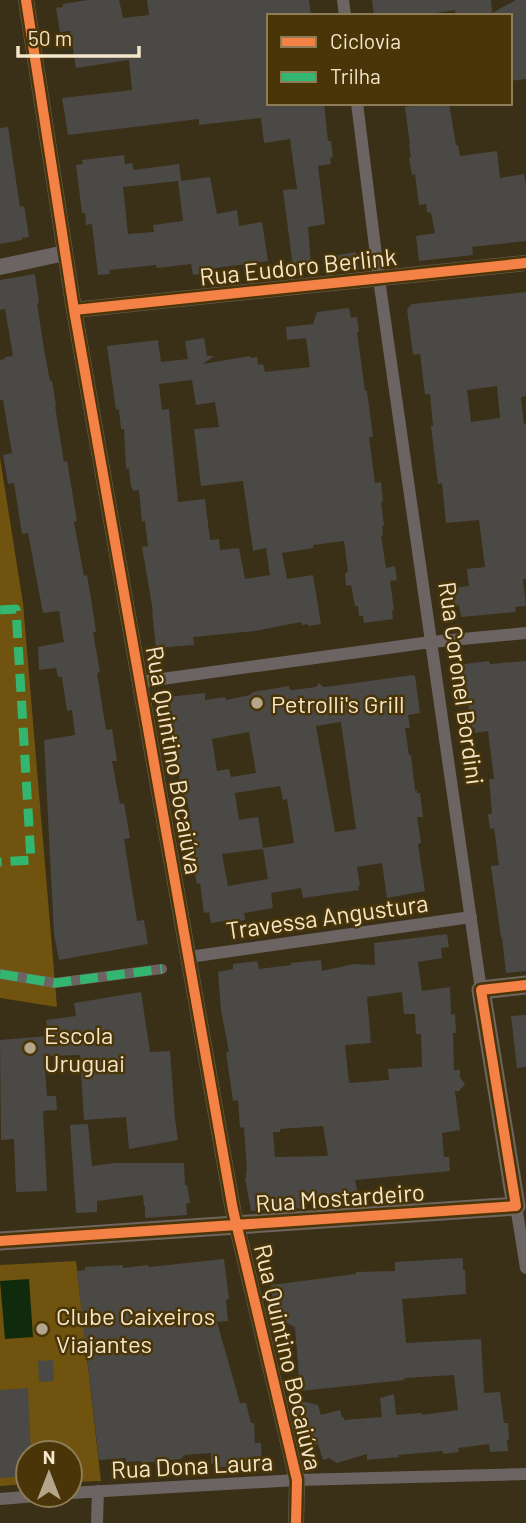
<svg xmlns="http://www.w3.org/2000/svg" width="526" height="1523" viewBox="0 0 526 1523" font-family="Barlow,sans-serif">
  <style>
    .green { fill: #70530e }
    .water { fill: #102a0c }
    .building { fill: #4b4946; fill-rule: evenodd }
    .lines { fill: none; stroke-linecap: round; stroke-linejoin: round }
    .pedestrian { stroke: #6c6463; stroke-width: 10 }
    .minor { stroke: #6c6463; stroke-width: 12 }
    .tertiary { stroke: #6c6463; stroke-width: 16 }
    .secondary { stroke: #6e6561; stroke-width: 19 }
    .quiet { stroke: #33b770; stroke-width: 9; stroke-dasharray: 18 9; stroke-linecap: butt }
    .cycleway-casing { stroke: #493508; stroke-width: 15 }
    .cycleway { stroke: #f48246; stroke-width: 10 }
    .poi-dot { fill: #b4a68b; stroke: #493508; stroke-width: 2.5 }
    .labels { text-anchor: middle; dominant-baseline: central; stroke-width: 5; stroke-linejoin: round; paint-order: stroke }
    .street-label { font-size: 24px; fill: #f5e6ca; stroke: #493508 }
    .poi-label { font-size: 24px; fill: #f5e6ca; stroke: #493508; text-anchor: start }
  </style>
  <rect width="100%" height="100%" fill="#3a2f17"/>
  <path class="green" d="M0,458L23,603L57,1007L0,998Z
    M76,1261L101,1481L70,1482V1453H28V1484L0,1486V1265Z"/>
  <path class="water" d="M29,1279L33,1337L5,1339L0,1281Z"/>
  <path class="building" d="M88,0H119L123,18L149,15L147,0H309L311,16H269V103H324L328,141H331L333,157L330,158L331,164L318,166L325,224L308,227L311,265L293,267L283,190L297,189L290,139L264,143L261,118L199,125V119L68,135L62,98L132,90L129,60L76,68L70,31L60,32L56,8L63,7V4Z
    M372,0H491L492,13L516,0H526V79L510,81V16H456L455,10L415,16H374Z
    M430,103H449L456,145H458L460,156L497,151L500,178L524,174L526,185V241L472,247L473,255L419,261L416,236L435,233L431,213L427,212L426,204L419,205L415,174L412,175L409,158L411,157L409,145H410L405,107Z
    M8,127L20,207L24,206L29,237L22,238V240L0,244V128Z
    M124,155L125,164L132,163L134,170L179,164L181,181L210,177L217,214L237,210L239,226L262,222L268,261L209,269L210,272L193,275L191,264L157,268L156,265L109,270L110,274L98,275L92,224L86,225L85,213H82L76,165L83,164L82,160ZM178,181L183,221L153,225L154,232L128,234L123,187Z
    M356,252L359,269L326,273L325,257Z
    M35,274L39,303L37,304L44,349L50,381H52L56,405H55L57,419L64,462L67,461L77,521L74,522L84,576L87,575L92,605L96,632H93L100,672L97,673L106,730L112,729L117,761H112L120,804L124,803L130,838L124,839L137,921L144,920L148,944L59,960L54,934L44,740L75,735L72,710L67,711L62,677H58L56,668L39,670L38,647L64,642L59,611L43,613L28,533L22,534L14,483L8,484L3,455L12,453L3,400H0V360L5,359V357L13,356L5,309L0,310V280Z
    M526,292V396L521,397V398L524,424H526V579H523L526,606L515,607L516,612L461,617L459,605L454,606L452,588L469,586L467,569L485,567L479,520L446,523L442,483L438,484L431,426H433L430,394H425L420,354L413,355L407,309L412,304ZM497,386L500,418L471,422L467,390Z
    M349,308L351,318L357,317L359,332H357L365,391H367L373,437H369L375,483L381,482L383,502H381L384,526H382L383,535L381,536L386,568L395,566L397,580L390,581L394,610H392L393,619L364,623L363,616H359L358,606H355L351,585L346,586L345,573L348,572L344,541L313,545V548L282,553L287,579L313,575L321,624L308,626V624L302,625L301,622L255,631L193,637L194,645L156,648L152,611H153L142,547L148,546L145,521L142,522L139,490L133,491L132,487H131L129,468L126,469L124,429H121L119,409L116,410L107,346L158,340L161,362L188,359L185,341L204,338L207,356H214L203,364L250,356V358L257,357L258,365L263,364L265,372L310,367L306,338L287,340L286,327L313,324L317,312ZM192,380L196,405L215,402L219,427L194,429L201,486L243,481L253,551L266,548L270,575L245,579L239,548L220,550L219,539L210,540L205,499L178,502L169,409L162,410L159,384Z
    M489,661L490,664L526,661V971L506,973L502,937L501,938L491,866L499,865L494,828L490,829L488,814H492L489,779H494L488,731L475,733V728L471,729L466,683L462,684V676H458L456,665Z
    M413,675L415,676L420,713L408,715L410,728H405L409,755H411L415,791L417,790V793H420L423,817H417L421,843L418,844L425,891L387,898L382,863L357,867L360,886H358L359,890L303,898L301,888L271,893L273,908L244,913L245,920L229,923V920L211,923L209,912L204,913L200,883L197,884L191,857L188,825H191L187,798L184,799L183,794H182L174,742H172L167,697L205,693V700L225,697L226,700L250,695L253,692L289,686L290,690H293L316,687L319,683L323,687L333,686ZM341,722L356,829L335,832L316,726ZM249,732L256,773L231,777L229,769L217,771L212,739ZM280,786L283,800L287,799L294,843L263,848L258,817L239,820L235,793ZM263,849L268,879L228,886L222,854Z
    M447,934L449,947L441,948L442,958L418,962L422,991L450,987L451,1015L455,1014L456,1033H453L454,1070H460V1077L465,1084L459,1091H455L460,1130L442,1133L444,1157H449L450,1171L355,1180L358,1194L335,1198H310V1200L303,1201L304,1208L251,1211L245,1178H246V1172H247L244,1127L240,1128L238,1100L233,1101L226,1052H229L221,1010L218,972L233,969V964L257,961L259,969L291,965V963L321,960L322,971L354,964L375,965L374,943ZM402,992L404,1014H415L416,1034H421L422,1067L388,1069L389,1080L349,1083L345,1045L371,1043L367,997ZM323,1126L328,1156L275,1157L273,1132H280V1129Z
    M141,992L150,1052L170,1051L175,1119L178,1140L129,1149L126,1117L84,1120L80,1055L44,1056L47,1096H56L57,1110L43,1111L47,1191L16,1192L14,1139L1,1140L0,1040L48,1036L46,1020L76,1016L74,1003Z
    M526,1015V1067L517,1068L511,1016Z
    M88,1124L92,1166L115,1163H184L185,1185H187L190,1203H186L187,1215L145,1218V1206H144L143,1195L97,1201V1212L76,1213L70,1125Z
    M463,1258V1270H465L466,1294L402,1299L406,1343L481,1339L484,1393L500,1392L504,1423H508L509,1440H507L508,1451L490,1452L489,1444L458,1448L459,1452L443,1454V1451L398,1455L399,1457L367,1460V1454L337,1463L329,1458L323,1460L318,1444L315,1445L312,1433L304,1435L300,1422L295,1407L301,1405V1401L318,1405L321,1415L340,1410L342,1418L344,1417V1420L382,1417L380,1398L394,1394L396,1415L422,1413V1415L458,1410L454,1375L404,1378L405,1380L300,1391L295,1327L282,1321H275L271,1285L356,1274V1272L395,1271V1262Z
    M224,1259L229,1299L226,1300L228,1321L217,1322L240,1403H246L251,1423H254L255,1443H261L262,1468H246L245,1466L220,1467V1463L211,1464V1453L184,1455L181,1459L141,1463V1461L126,1462V1458L99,1460L77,1271L85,1270V1267L123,1265V1268L148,1265L149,1267Z
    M53,1360L54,1381L39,1382L38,1361Z
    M28,1388L31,1453H28V1476L0,1478V1390Z"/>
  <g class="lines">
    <path class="pedestrian" d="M0,974L55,983L162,969"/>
    <path class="minor" d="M343,0L345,16
      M357,103L379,279L481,990
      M140,682L431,642L526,633
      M189,957L471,917
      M516,1206L526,1268
      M70,1493L297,1480L526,1474
      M0,1499L49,1495
      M97,1523L98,1491"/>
    <path class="tertiary" d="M26,0L74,310L233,1210L297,1480L296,1523
      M0,267L65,253
      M74,310L526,263"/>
    <path class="secondary" d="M0,1241L516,1206L481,990L526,985"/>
    <path class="quiet" d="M0,610L16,609L31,860L0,862
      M0,974L55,983L162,969"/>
    <defs>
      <path id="cycleway" d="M26,0L74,310L233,1210L297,1480L296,1523
        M74,310L526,263
        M0,1241L516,1206L481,990L526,985"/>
    </defs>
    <use href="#cycleway" class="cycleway-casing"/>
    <use href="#cycleway" class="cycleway"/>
  </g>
  <g class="poi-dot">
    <circle cx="257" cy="703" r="7"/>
    <circle cx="30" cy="1048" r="7"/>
    <circle cx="42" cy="1329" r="7"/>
  </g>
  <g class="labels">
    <g class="street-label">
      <text transform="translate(298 266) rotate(-6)">Rua Eudoro Berlink</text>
      <text transform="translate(462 683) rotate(82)">Rua Coronel Bordini</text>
      <text transform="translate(175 760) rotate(80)">Rua Quintino Bocaiúva</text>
      <text transform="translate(327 916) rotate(-8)">Travessa Angustura</text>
      <text transform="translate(340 1197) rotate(-4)">Rua Mostardeiro</text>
      <text transform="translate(289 1357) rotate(77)">Rua Quintino Bocaiúva</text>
      <text transform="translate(192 1465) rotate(-3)">Rua Dona Laura</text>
    </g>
    <g class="poi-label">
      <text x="271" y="703">Petrolli's Grill</text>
      <text x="44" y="1034">Escola<tspan x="44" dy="28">Uruguai</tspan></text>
      <text x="56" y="1315">Clube Caixeiros<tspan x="56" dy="28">Viajantes</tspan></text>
    </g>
  </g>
  <rect x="267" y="14" width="245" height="91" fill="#493508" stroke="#8e7c56" stroke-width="2"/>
  <rect x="281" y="37" width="35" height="10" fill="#f48246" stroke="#8e7c56" stroke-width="2"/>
  <text x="330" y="49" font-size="21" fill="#f5e6ca">Ciclovia</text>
  <rect x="281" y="72" width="35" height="10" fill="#33b770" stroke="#8e7c56" stroke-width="2"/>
  <text x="330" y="84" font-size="21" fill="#f5e6ca">Trilha</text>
  <g transform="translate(49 1474)"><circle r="33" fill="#493508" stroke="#8e7c56" stroke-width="2"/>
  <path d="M0-5L12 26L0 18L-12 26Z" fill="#b4a68b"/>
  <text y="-10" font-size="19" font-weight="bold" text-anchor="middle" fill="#f5e6ca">N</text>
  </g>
  <path d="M18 46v10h121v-10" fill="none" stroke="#f5e6ca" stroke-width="3.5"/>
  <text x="28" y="46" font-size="21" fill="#f5e6ca" stroke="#493508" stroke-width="5" paint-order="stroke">50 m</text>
</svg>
